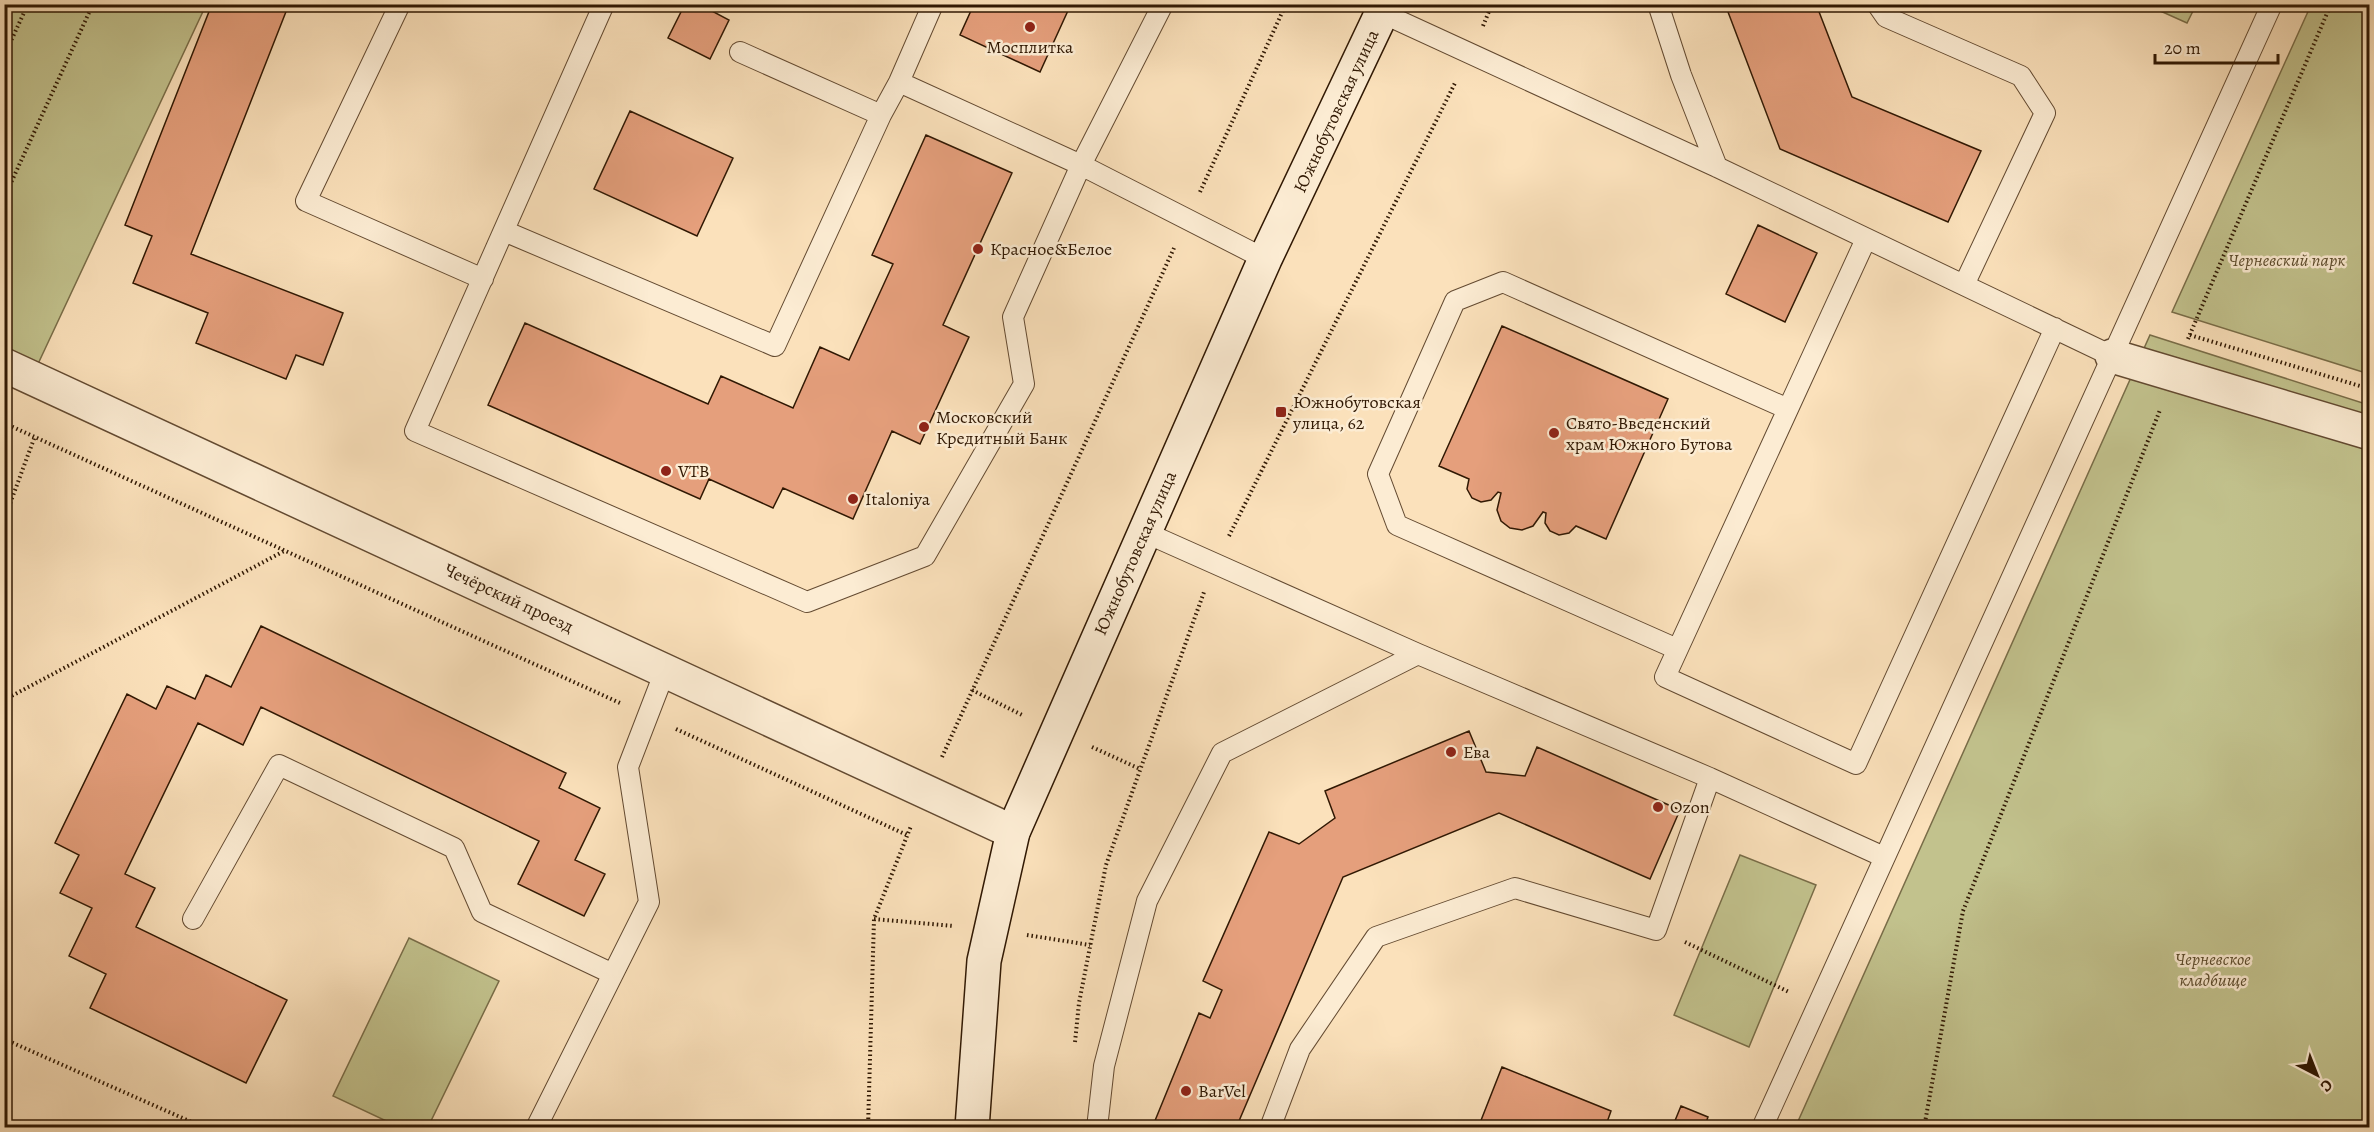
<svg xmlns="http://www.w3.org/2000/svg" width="2374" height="1132" viewBox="0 0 2374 1132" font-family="Alegreya,serif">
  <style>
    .green { fill: #c2c28d; stroke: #796d48; stroke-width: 1.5 }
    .building { fill: #e59f7c; stroke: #301803; stroke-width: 1.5 }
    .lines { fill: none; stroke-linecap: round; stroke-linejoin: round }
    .lane-casing { stroke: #634a31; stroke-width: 22 }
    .street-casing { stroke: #634a31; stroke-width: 36 }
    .secondary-casing { stroke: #301803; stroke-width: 36 }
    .path { stroke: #301803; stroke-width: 4; stroke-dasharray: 1.5 3; stroke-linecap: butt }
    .lane { stroke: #fcecd3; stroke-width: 20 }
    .street { stroke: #fcecd3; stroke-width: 33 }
    .secondary { stroke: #fcecd3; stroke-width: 33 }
    .poi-dot { fill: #8f2418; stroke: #fcecd3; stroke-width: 2 }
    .labels { text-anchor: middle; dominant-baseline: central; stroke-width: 5; stroke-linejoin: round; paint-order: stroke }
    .poi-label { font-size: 18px; fill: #301803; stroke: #fcecd3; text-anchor: start }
    .street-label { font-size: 18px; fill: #301803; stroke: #fcecd3 }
    .park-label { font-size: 18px; font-style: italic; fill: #5c4b2c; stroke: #fcecd3 }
  </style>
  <rect width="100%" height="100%" fill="#fbe1bb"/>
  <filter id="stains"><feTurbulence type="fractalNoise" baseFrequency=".00333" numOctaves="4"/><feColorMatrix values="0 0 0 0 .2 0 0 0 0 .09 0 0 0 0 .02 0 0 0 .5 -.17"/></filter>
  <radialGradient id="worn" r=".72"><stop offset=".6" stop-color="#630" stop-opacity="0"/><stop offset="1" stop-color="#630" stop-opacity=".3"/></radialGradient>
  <path class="green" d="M5,5H206L37,366L5,351Z
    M2147,5H2196L2187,23Z
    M2311,5H2369V374L2172,312Z
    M2150,335L2369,405V1127L1795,1128Z
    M1740,855L1816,885L1749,1047L1674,1015Z
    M409,938L499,981L428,1127H399L333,1096Z"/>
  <path class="building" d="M212,4H289L191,254L343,313L323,365L296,355L286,379L196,343L208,313L133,283L152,236L125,225Z
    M685,4H711L708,9L729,20L710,59L668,38Z
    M974,4H1071L1040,72L960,35Z
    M1725,4H1816L1852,97L1981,151L1948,222L1780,149Z
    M630,111L733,158L697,236L594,189Z
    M926,135L1012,173L943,325L969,337L920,444L892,431L853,519L783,488L773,508L709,479L700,499L488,405L525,323L708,404L721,376L793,408L820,347L849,360L893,264L872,255Z
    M1758,225L1817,253L1785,322L1726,294Z
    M1502,326L1668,399L1606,539L1576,526L1569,533L1559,535L1550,531L1545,523L1546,513L1543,512L1533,526L1522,530L1510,528L1501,521L1497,510L1501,493L1498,492L1491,500L1481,502L1472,498L1467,489L1469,479L1439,466Z
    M261,626L566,773L559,788L600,808L575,860L605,874L584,916L518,884L539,841L261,707L243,745L198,723L125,874L155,888L136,927L287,1000L246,1083L90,1008L106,974L69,956L92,908L60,893L79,855L55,843L127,694L156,709L167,686L195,699L206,675L231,687Z
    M1469,731L1486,772L1525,776L1537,747L1680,810L1650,879L1499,813L1343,877L1236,1128H1152L1199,1013L1210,1018L1222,990L1203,981L1269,832L1299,844L1335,818L1325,791Z
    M1502,1067L1611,1111L1605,1128H1478Z
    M1681,1106L1708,1117L1704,1128H1672Z"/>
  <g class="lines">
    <defs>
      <path id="lane" d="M400,4L306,201L483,279
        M604,4L415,431L807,602L925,556L1024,384L1013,317L1081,165L1163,4
        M1658,4L1681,75L1717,167
        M1877,4L1886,17L2021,76L2045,113L1964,285
        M1382,13L1717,167L2112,356
        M899,82L1081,165L1265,259
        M881,115L899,82L933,4
        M504,231L775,346L881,115L740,52
        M1866,239L1665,677L1856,764L2055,328
        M1144,532L1418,654L1710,778L1656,930L1515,888L1376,937L1300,1049L1270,1128
        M1677,649L1397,525L1378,474L1455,301L1503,282L1788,409
        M1710,778L1884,857
        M193,919L279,765L454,848L482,912L613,974
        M536,1128L649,902L628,767L665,671
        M1097,1128L1104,1066L1147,901L1222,753L1418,654
        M1762,1128L2272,4"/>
      <path id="street" d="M2112,356L2370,433
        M4,365L1013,832"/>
      <path id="secondary" d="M972,1128L984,961L1013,832L1265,259L1386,4"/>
    </defs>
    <use href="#lane" class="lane-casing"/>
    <use href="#street" class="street-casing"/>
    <use href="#secondary" class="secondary-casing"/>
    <path class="path" d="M1483,26L1492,4
      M4,56L28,4
      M1200,192L1286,4
      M4,198L93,4
      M2190,335L2370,389
      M2188,339L2331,4
      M4,423L620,703
      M4,520L35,436
      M1229,536L1456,81
      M972,690L1022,715
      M4,700L286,550
      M676,729L907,835
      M1092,747L1140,769
      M942,757L1174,248
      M874,919L954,926
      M1027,935L1090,945
      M1685,942L1789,992
      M4,1039L205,1128
      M1075,1042L1079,1003L1106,865L1204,592
      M868,1128L874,919L911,826
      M1924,1128L1963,911L2160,410"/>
    <use href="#lane" class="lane"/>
    <use href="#street" class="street"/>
    <use href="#secondary" class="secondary"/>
  </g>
  <g class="poi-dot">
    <circle cx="1030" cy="27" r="6"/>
    <circle cx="978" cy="249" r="6"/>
    <rect x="1275" y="406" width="12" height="12" rx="3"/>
    <circle cx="924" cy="427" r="6"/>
    <circle cx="1554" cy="433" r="6"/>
    <circle cx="666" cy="471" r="6"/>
    <circle cx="853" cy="499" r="6"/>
    <circle cx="1451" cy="752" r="6"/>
    <circle cx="1658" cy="807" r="6"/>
    <circle cx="1186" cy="1091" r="6"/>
  </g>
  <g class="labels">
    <g class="poi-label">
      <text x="1030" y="47" text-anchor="middle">Мосплитка</text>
      <text x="990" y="249">Красное&amp;Белое</text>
      <text x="1293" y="402">Южнобутовская<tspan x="1293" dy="21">улица, 62</tspan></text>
      <text x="936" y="417">Московский<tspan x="936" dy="21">Кредитный Банк</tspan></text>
      <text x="1566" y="423">Свято-Введенский<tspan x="1566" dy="21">храм Южного Бутова</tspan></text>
      <text x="678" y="471">VTB</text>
      <text x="865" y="499">Italoniya</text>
      <text x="1463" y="752">Ева</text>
      <text x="1670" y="807">Ozon</text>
      <text x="1198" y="1091">BarVel</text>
    </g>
    <g class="street-label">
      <text transform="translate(1336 111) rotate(-65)">Южнобутовская улица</text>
      <text transform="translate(1135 553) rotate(-66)">Южнобутовская улица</text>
      <text transform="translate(509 598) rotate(25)">Чечёрский проезд</text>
    </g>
    <g class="park-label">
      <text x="2287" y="260">Черневский парк</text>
      <text x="2213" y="959">Черневское<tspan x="2213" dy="21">кладбище</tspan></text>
    </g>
  </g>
  <rect width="2374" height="1132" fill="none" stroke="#fbe1bb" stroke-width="24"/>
  <rect x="6" y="6" width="2362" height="1120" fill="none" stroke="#301803" stroke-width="3"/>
  <rect x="12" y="12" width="2350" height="1108" fill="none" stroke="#301803" stroke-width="1.5"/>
  <g transform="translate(2317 1075) rotate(138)" stroke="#fcecd3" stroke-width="4.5" paint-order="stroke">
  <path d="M0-4.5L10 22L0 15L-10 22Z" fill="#301803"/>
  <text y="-9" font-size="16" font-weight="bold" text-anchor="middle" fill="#301803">С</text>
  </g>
  <path d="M2155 54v9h123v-9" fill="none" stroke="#301803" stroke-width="3"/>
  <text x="2164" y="54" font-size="18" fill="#301803" stroke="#fcecd3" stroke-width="4.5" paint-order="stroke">20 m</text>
  <rect width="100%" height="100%" filter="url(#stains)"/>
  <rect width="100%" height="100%" fill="url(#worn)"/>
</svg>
